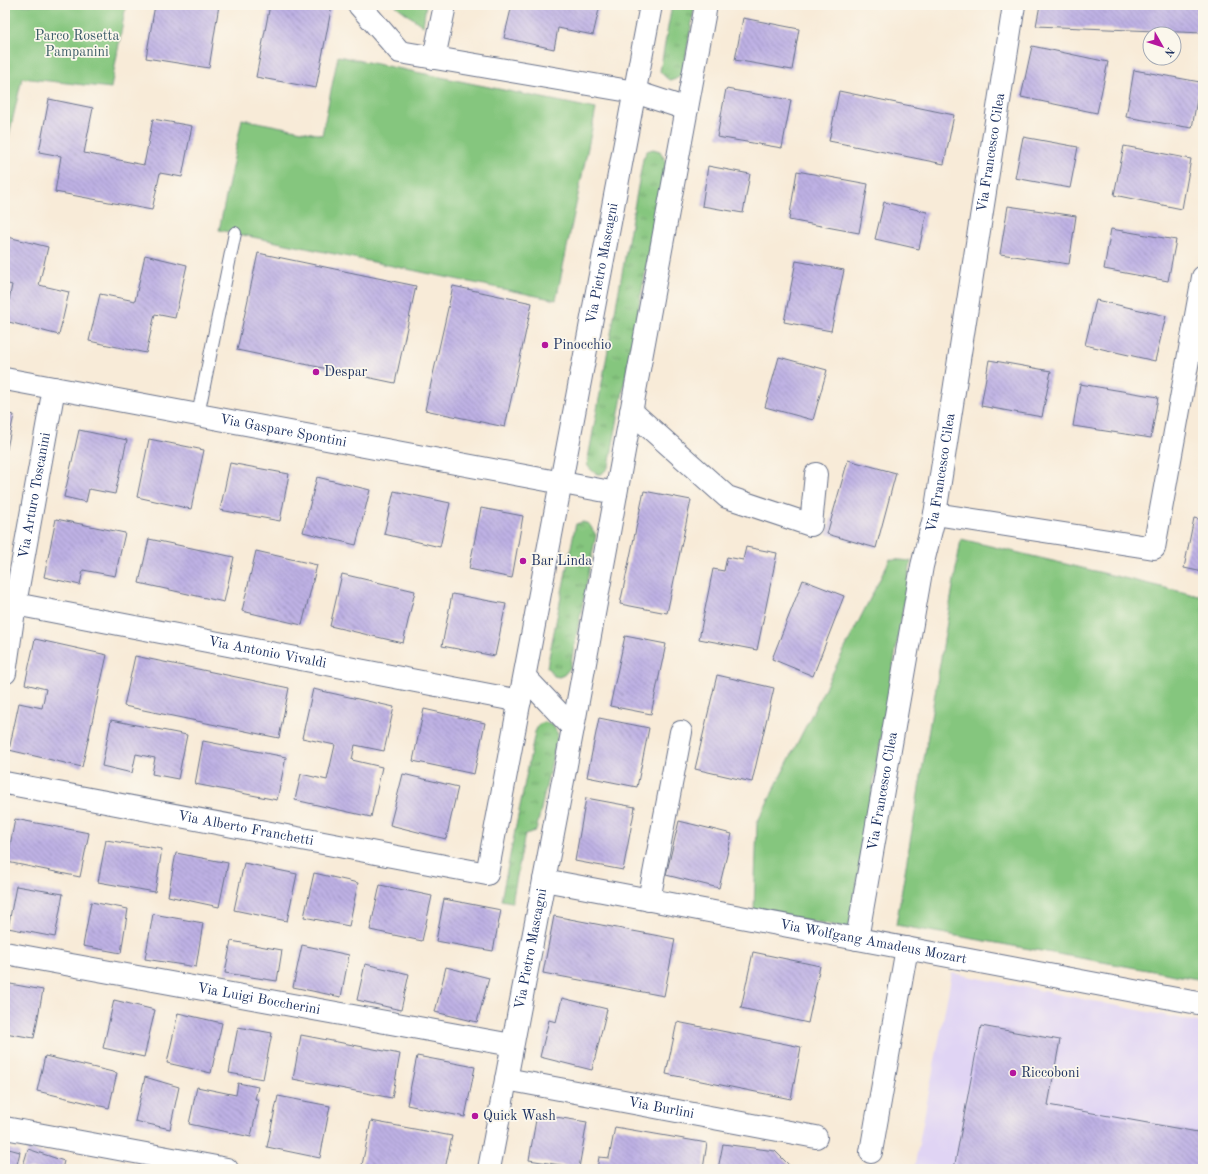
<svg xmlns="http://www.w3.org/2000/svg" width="1208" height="1174" viewBox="0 0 1208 1174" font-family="'Old Standard TT',serif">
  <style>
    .built { fill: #e0d4f4 }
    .grass { fill: url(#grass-tufts); stroke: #507a6e }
    .park { fill: #85c67e; stroke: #507a6e }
    .building { fill: url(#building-back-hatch) }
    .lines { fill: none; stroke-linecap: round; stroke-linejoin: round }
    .service-casing { stroke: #687189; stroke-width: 14 }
    .minor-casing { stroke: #687189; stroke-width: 24 }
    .service { stroke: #fff; stroke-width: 12 }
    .minor { stroke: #fff; stroke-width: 22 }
    .poi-dot { fill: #b5179e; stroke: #fbf7ec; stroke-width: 1.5 }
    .labels { text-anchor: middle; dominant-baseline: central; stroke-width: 3.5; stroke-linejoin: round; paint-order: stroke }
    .park-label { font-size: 14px; fill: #3b5c68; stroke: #fbf7ec }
    .street-label { font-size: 14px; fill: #1b2f5e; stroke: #fbf7ec }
    .poi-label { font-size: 14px; fill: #1b2f5e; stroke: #fbf7ec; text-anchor: start }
  </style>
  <defs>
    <pattern id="grass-tufts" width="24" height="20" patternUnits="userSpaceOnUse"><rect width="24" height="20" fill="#85c67e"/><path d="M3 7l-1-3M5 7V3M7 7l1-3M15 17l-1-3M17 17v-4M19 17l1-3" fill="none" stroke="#6ca16a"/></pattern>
    <pattern id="building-back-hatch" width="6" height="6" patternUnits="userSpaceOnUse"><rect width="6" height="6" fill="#beb1e4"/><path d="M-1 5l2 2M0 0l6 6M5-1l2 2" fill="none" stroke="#9a90bc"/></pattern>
  </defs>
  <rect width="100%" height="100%" fill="#fbf7ec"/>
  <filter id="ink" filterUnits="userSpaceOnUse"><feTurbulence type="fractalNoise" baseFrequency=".025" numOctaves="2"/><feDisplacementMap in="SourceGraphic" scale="8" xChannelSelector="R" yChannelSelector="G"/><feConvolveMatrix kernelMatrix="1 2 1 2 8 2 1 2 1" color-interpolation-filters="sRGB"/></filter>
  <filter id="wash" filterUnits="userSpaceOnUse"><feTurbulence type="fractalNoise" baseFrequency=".012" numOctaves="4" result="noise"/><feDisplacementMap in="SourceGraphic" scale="16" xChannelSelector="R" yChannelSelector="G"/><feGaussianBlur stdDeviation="0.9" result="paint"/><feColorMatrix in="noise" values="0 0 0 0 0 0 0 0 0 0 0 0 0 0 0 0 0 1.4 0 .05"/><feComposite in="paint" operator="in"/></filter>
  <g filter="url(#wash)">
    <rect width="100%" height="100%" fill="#f8ebd8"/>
    <path class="built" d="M952,973L1203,1023V1169H914Z"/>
    <path class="grass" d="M672,5H695L683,72C673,84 669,82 660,71Z
      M653,149L660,151L666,162L609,466C600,478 596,476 587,465L588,459L643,159L647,151Z
      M583,522L589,524L596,535L570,668L564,675L559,677L554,676L547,667L574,532L576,524Z
      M545,722L552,724L558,734L536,831L525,834L512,902L501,900L535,732L539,724Z"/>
    <path class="park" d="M5,5H126L111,88L22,78L5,153Z
      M395,5H426L423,26Z
      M338,56L596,109L556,300L219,230L242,119L322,135Z
      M961,539L1203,597V980L896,925Z
      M890,559L911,561L849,928L754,910L757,823Z"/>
    <g id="blocks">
      <path class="building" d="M155,5H219L209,68L146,58Z
        M270,5H332L316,88L256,77Z
        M512,5H600L593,35L558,28L554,49L504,38Z
        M1040,5H1203V33L1036,26Z
        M743,18L799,29L792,70L735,60Z
        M1032,46L1108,62L1097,113L1021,97Z
        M1134,70L1200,82L1192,128L1126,117Z
        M726,89L791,100L782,148L717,137Z
        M839,91L954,115L944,164L829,141Z
        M49,99L93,108L84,153L144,165L153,119L192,126L182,177L160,173L152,210L55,192L61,156L39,152Z
        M1023,137L1078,147L1070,188L1015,178Z
        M1124,146L1191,159L1182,209L1114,195Z
        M708,166L750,174L743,213L702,206Z
        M797,171L868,184L859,233L789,220Z
        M884,202L927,212L919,249L875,239Z
        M1008,206L1076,216L1069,264L1000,254Z
        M1111,229L1176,240L1168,281L1104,269Z
        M8,237L48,247L39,285L69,292L59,335L5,321L12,285L5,283V251Z
        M258,253L416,286L395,383L237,350Z
        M145,255L187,265L175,318L155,314L146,353L89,341L100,294L135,301Z
        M796,261L844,270L831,331L784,322Z
        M453,286L532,303L505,427L425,410Z
        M1096,300L1166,316L1155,361L1085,345Z
        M779,357L827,370L813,420L765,407Z
        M989,360L1051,371L1042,417L981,406Z
        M1080,384L1158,397L1151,438L1073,426Z
        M5,413L14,415L6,453H5Z
        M79,430L127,440L115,494L89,489L86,502L64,497Z
        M149,439L204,450L191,509L137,497Z
        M848,460L896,473L876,548L827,534Z
        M230,463L289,474L280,521L220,510Z
        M1202,470H1203V486H1200Z
        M317,477L370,490L356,545L303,532Z
        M394,491L450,503L440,547L384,534Z
        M644,491L691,500L667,613L620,604Z
        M481,508L523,516L512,578L469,569Z
        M1194,518L1203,520V572L1184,568Z
        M56,519L125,533L115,576L83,570L80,585L44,577Z
        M149,539L234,557L224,602L139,583Z
        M746,547L777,553L757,650L699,639L713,569L724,571L727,557L743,560Z
        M256,551L317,565L302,625L242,611Z
        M342,574L415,591L403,643L330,626Z
        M803,580L844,596L813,676L772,659Z
        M452,594L506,604L495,656L442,646Z
        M625,636L666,644L651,714L610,706Z
        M35,639L107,655L82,767L9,750L19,703L42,708L46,689L25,684Z
        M135,656L289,688L279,738L124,706Z
        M717,675L774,688L752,782L695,769Z
        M313,689L394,707L384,751L355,745L352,760L382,767L371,817L295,800L301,774L327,780L335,745L302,738Z
        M424,709L485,723L474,774L413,761Z
        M599,718L649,728L637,787L587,777Z
        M111,720L187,735L178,779L152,774L155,758L136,754L132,773L102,766Z
        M203,741L286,757L277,800L195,784Z
        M403,774L458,787L446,839L390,825Z
        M586,798L635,807L623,870L575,861Z
        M15,819L89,833L80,877L7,862Z
        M679,821L732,834L719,888L666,875Z
        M106,840L162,849L155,892L98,882Z
        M176,853L228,863L219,907L168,896Z
        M244,863L297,874L287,921L234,910Z
        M314,873L358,883L349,926L304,917Z
        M380,885L432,896L422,941L370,930Z
        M16,886L63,894L55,937L8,928Z
        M444,899L501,910L493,951L436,941Z
        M91,902L128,909L121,953L83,946Z
        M153,914L203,923L196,967L145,959Z
        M554,916L675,939L664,996L543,973Z
        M231,941L282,950L277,981L225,973Z
        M302,945L349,955L341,997L293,987Z
        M753,952L820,966L808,1023L741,1008Z
        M365,964L409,974L401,1010L357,1000Z
        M446,967L489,978L477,1022L435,1012Z
        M5,983L43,990L34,1038L5,1033Z
        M562,998L607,1009L592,1070L540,1057L549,1020L556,1022Z
        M114,1000L155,1010L144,1057L103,1048Z
        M178,1013L222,1023L211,1073L167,1063Z
        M677,1022L801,1047L791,1099L666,1074Z
        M981,1026L1060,1040L1048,1105L1203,1133V1169H954Z
        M238,1027L272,1033L263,1079L229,1073Z
        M301,1035L400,1054L392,1098L293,1079Z
        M45,1056L117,1073L109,1108L37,1091Z
        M417,1056L475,1067L465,1117L407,1105Z
        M145,1077L179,1087L170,1129L135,1121Z
        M238,1083L258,1087L255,1099H259L251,1137L189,1124L197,1087L236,1095Z
        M278,1096L330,1106L320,1158L267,1147Z
        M537,1114L587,1122L579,1168L529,1160Z
        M371,1121L452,1136L445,1169H383L362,1165Z
        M615,1127L707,1143L703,1169H597L599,1157L609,1158Z
        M723,1144L775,1151L793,1169H718Z
        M5,1148L20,1152L16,1169H5Z
        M28,1149L64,1161L62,1169H22Z"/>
    </g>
  </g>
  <g filter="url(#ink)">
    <use href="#blocks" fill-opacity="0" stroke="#687189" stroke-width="1"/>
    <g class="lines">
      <defs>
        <path id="service" d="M198,415L235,233"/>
        <g id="minor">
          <path d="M359,5L400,52L635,92L687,109"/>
          <path d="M434,58L445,5"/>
          <path id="s1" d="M5,379L616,493"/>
          <path d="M631,411L727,497L811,525L816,474"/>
          <path d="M935,514L1154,548L1203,277"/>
          <path id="s2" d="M15,604L520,701"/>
          <path id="s3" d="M5,673L15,604L54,388"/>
          <path d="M525,677L573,728"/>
          <path id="s4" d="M5,783L487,874L651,5"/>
          <path id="s5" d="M544,880L1203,1004"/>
          <path d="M649,900L681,732"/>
          <path id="s6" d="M857,939L922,566L935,514L1014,5"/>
          <path id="s7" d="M5,953L512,1045"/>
          <path id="s8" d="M506,1079L816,1137"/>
          <path d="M5,1128L227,1169"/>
          <path d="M871,1152L907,948"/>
          <path id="s9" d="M489,1169L573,728L706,5"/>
        </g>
      </defs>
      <use href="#service" class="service-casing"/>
      <use href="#minor" class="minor-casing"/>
      <use href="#service" class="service"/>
      <use href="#minor" class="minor"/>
    </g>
  </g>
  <g class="poi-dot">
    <circle cx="545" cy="345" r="4"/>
    <circle cx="316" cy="372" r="4"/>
    <circle cx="523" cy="561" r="4"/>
    <circle cx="1013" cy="1073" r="4"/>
    <circle cx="475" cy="1116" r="4"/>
  </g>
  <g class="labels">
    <g class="park-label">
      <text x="77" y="36">Parco Rosetta<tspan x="77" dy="16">Pampanini</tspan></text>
    </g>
    <g class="street-label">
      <text stroke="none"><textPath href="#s6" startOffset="798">Via Francesco Cilea</textPath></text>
      <text stroke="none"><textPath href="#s4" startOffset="1112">Via Pietro Mascagni</textPath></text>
      <text stroke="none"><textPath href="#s1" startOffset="283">Via Gaspare Spontini</textPath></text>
      <text stroke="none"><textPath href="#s6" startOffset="474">Via Francesco Cilea</textPath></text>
      <text stroke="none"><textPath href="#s3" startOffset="180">Via Arturo Toscanini</textPath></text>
      <text stroke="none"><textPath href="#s2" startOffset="257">Via Antonio Vivaldi</textPath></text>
      <text stroke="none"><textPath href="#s6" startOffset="150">Via Francesco Cilea</textPath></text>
      <text stroke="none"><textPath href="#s4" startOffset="245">Via Alberto Franchetti</textPath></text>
      <text stroke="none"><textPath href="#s5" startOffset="335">Via Wolfgang Amadeus Mozart</textPath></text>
      <text stroke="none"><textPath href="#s9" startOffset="224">Via Pietro Mascagni</textPath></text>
      <text stroke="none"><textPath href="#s7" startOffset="258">Via Luigi Boccherini</textPath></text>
      <text stroke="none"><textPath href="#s8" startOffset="158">Via Burlini</textPath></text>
    </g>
    <g class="poi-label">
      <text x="553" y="345">Pinocchio</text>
      <text x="324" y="372">Despar</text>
      <text x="531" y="561">Bar Linda</text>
      <text x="1021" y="1073">Riccoboni</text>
      <text x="483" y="1116">Quick Wash</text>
    </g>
  </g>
  <rect width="1208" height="1174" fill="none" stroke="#fbf7ec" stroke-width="20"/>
  <g transform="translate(1162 46) rotate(129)"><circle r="19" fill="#fbf7ec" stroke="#a1a7b3"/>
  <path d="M0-3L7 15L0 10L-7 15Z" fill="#b5179e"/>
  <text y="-6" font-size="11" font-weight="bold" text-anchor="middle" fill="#1b2f5e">N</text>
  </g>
</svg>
